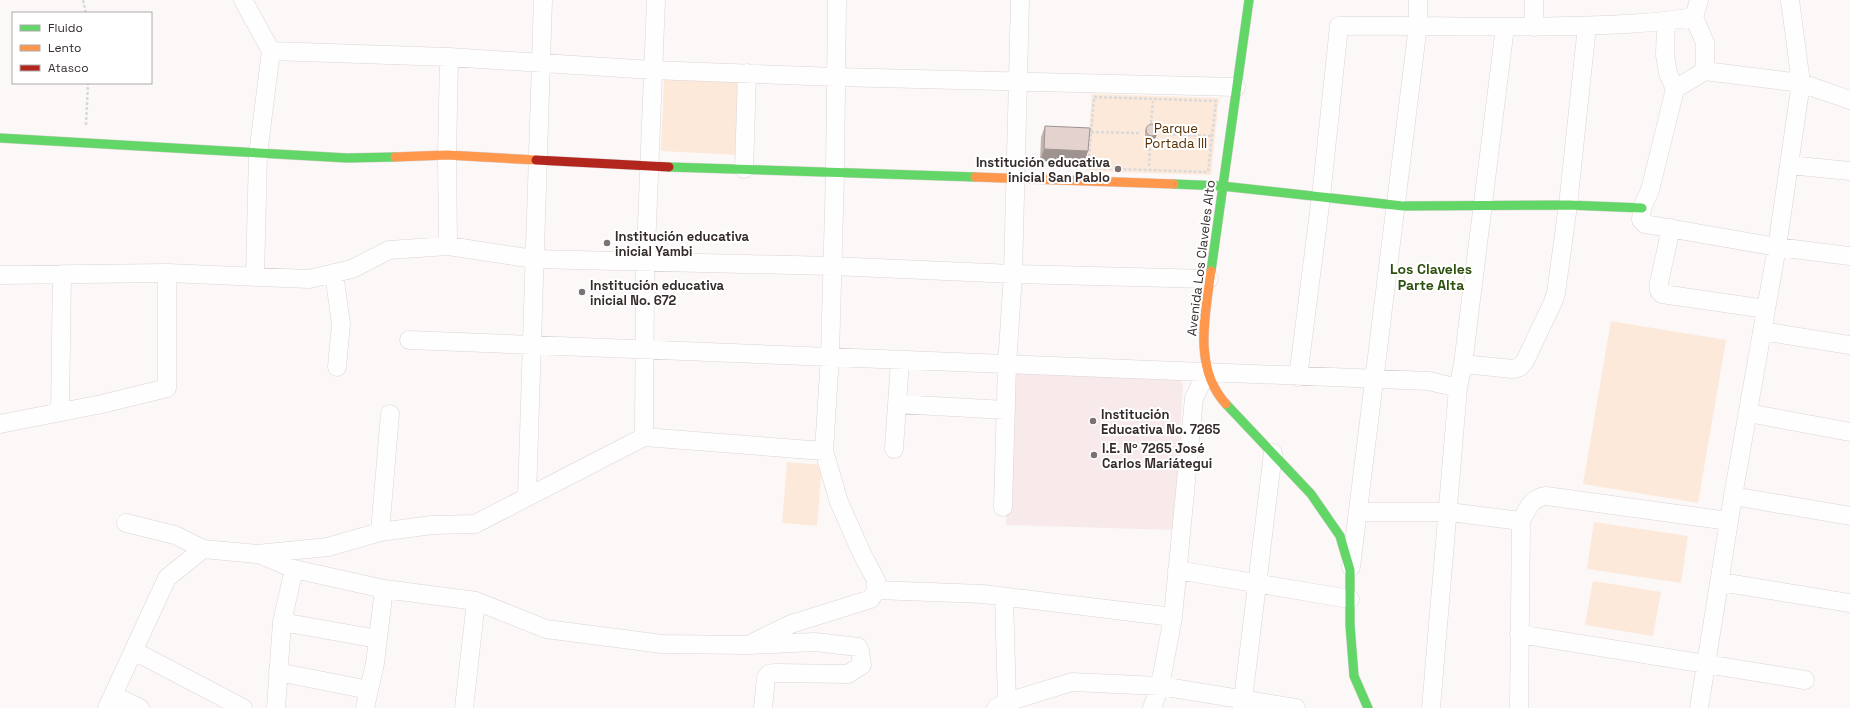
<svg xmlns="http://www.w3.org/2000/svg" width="1850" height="708" viewBox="0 0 1850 708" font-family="'Space Grotesk',sans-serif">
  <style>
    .built { fill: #f8eaea }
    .green { fill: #fde9da }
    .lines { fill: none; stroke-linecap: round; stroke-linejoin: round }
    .street-casing { stroke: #dcd4d4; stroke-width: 19 }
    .fast-casing { stroke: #dcd4d4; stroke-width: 10 }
    .slow-casing { stroke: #dcd4d4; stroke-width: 10 }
    .jam-casing { stroke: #dcd4d4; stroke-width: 10 }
    .path { stroke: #dad9d9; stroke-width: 2.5; stroke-dasharray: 3 2; stroke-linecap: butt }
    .street { stroke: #fffefe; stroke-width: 18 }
    .fast { stroke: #63d668; stroke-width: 9 }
    .slow { stroke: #ff974d; stroke-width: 9 }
    .jam { stroke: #b3261e; stroke-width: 9 }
    .wall { fill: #c3b5b0 }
    .shaded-wall { fill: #9f9390 }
    .building { fill: #e3d2cd; stroke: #9f9390 }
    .poi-dot { fill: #7b7373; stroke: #fff; stroke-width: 1.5 }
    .labels { text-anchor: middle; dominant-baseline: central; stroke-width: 4; stroke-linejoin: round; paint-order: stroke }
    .park-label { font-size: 13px; fill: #562f00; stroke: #fff }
    .poi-label { font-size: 13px; font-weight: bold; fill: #352b2b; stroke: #fff; text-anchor: start }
    .street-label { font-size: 13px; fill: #352b2b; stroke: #fff }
    .neighbourhood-label { font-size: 14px; font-weight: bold; fill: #2e500f; stroke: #fff }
  </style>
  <rect width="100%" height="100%" fill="#fcf8f8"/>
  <path class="built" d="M1010,370L1177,377L1183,384L1174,530L1006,525Z"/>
  <path class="green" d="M664,79L741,82L738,155L661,151Z
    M1092,94L1219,98L1211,175L1086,171Z
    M1611,321L1726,340L1698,503L1583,484Z
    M787,462L822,465L817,526L782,523Z
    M1594,522L1688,536L1681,583L1587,569Z
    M1593,581L1661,592L1653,636L1585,625Z"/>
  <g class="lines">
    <defs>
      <path id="street" d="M243,0L271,51L258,154L255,277
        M1699,0L1694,17L1705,43V71
        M1666,22L1665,55L1668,73L1675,89L1650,190L1642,208L1641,220L1645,224L1777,247L1850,256
        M1534,27V0
        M271,51L449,57L652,70L836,77L1236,87
        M1675,89L1705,71L1801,83L1850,100
        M1789,165L1850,171
        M744,169L747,73
        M1671,228L1659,283V291L1662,294L1766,309
        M448,246L447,155L449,57
        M334,273L341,324L337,367
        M0,275L167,273L309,279L352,269L389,250L448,246L534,259L833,266L1013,274L1209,279
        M1762,331L1850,345
        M409,340L1429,381L1458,388
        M1463,364L1513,369L1520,367L1525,361L1553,302L1556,293L1568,205L1587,26
        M1298,377L1321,197L1339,26C1415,25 1491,28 1567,26C1609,25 1652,24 1694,17
        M897,404L1006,410
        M60,412L62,274
        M1748,413L1850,432
        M0,424L102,404L167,388V273
        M644,437L645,274L656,0
        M894,449L900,360
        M527,496L543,0
        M1733,496L1850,516
        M1003,507L1007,365L1013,274L1020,0
        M1358,512H1449L1521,521
        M126,523L175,535L203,549
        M380,532L390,414
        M259,554L294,569L384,589L476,601L546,629L662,644L748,645L815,642L858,647L860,651L862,665L848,674L775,673L769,674L766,678L763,708
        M1351,567L1418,25V0
        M1177,570L1350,599
        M1720,582L1850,603
        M876,590L983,594L1173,617
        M1004,597L1007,702
        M282,622L378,639
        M1519,634L1805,680
        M754,642L791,624L871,599L876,590V580L862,554L839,502L824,451L830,356L835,173L837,0
        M134,651L243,708
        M278,672L369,690
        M113,695L140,708
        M107,708L167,578L203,549L257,554L328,547L380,532L432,525L475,524L644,437L824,451
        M276,708L282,622L294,569
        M365,708L375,663L384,589
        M464,708L476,601
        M996,708L1007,702L1072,682L1160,686L1296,708
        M1152,708L1160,686L1173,617L1194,398L1207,372
        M1242,708L1273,453
        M1431,708L1458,388L1463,364L1505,27
        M1519,708L1521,521C1528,508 1531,498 1546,496L1729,521
        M1699,708L1733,496L1777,247L1801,83L1790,0"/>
      <path id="fast" d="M0,138L347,158L395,157
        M669,167L975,177
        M1174,184L1222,186L1403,206L1568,205L1642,208
        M1211,271L1249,0
        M1226,404L1311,494L1340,536L1350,570V625L1354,676L1368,708"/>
      <path id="slow" d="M395,157L447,155L536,160
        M975,177L1174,184
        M1211,271C1205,316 1193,368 1226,404"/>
      <path id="jam" d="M536,160L669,167"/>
    </defs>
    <use href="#street" class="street-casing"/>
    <use href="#fast" class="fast-casing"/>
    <use href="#slow" class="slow-casing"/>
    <use href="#jam" class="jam-casing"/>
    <path class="path" d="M83,0L86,13
      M1094,97L1216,101L1208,172L1088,168Z
      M1151,123L1153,101
      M86,125L88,83
      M1091,132L1139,133
      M1163,134L1212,136
      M1149,166L1150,147"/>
    <use href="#street" class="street"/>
    <use href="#fast" class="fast"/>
    <use href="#slow" class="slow"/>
    <use href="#jam" class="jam"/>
  </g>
  <path class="wall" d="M1045,126L1088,151L1084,163L1040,161L1041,137Z
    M1147,127L1156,137L1153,140H1149L1145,136V131Z"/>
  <path class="shaded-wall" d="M1158,133L1156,137L1153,140H1149L1151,136Z
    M1044,149L1088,151L1084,163L1040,161Z"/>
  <path class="building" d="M1146 130a6 6 0 1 1 12 0a6 6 0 1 1-12 0Z
    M1045,126L1090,128L1088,151L1044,149Z"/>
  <g class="poi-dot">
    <circle cx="1118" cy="169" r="4"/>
    <circle cx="607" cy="243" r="4"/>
    <circle cx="582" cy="292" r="4"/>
    <circle cx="1093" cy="421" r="4"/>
    <circle cx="1094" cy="455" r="4"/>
  </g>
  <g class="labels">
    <g class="park-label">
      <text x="1176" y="128">Parque<tspan x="1176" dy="15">Portada III</tspan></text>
    </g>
    <g class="poi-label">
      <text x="1110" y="162" text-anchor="end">Institución educativa<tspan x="1110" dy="15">inicial San Pablo</tspan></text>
      <text x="615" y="236">Institución educativa<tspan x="615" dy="15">inicial Yambi</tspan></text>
      <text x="590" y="285">Institución educativa<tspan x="590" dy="15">inicial No. 672</tspan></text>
      <text x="1101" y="414">Institución<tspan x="1101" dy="15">Educativa No. 7265</tspan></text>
      <text x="1102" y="448">I.E. Nº 7265 José<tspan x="1102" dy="15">Carlos Mariátegui</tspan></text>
    </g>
    <g class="street-label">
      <text transform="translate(1201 258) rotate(-83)">Avenida Los Claveles Alto</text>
    </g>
    <g class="neighbourhood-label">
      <text x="1431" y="269">Los Claveles<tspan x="1431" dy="16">Parte Alta</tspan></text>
    </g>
  </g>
  <rect x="12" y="12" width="140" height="72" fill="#ffffff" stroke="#aeaaaa"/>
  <rect x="20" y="25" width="20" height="6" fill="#63d668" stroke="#aeaaaa"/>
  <text x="48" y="32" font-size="12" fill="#352b2b">Fluido</text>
  <rect x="20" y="45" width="20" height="6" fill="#ff974d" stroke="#aeaaaa"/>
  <text x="48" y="52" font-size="12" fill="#352b2b">Lento</text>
  <rect x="20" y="65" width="20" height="6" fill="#b3261e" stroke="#aeaaaa"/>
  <text x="48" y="72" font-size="12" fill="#352b2b">Atasco</text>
</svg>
